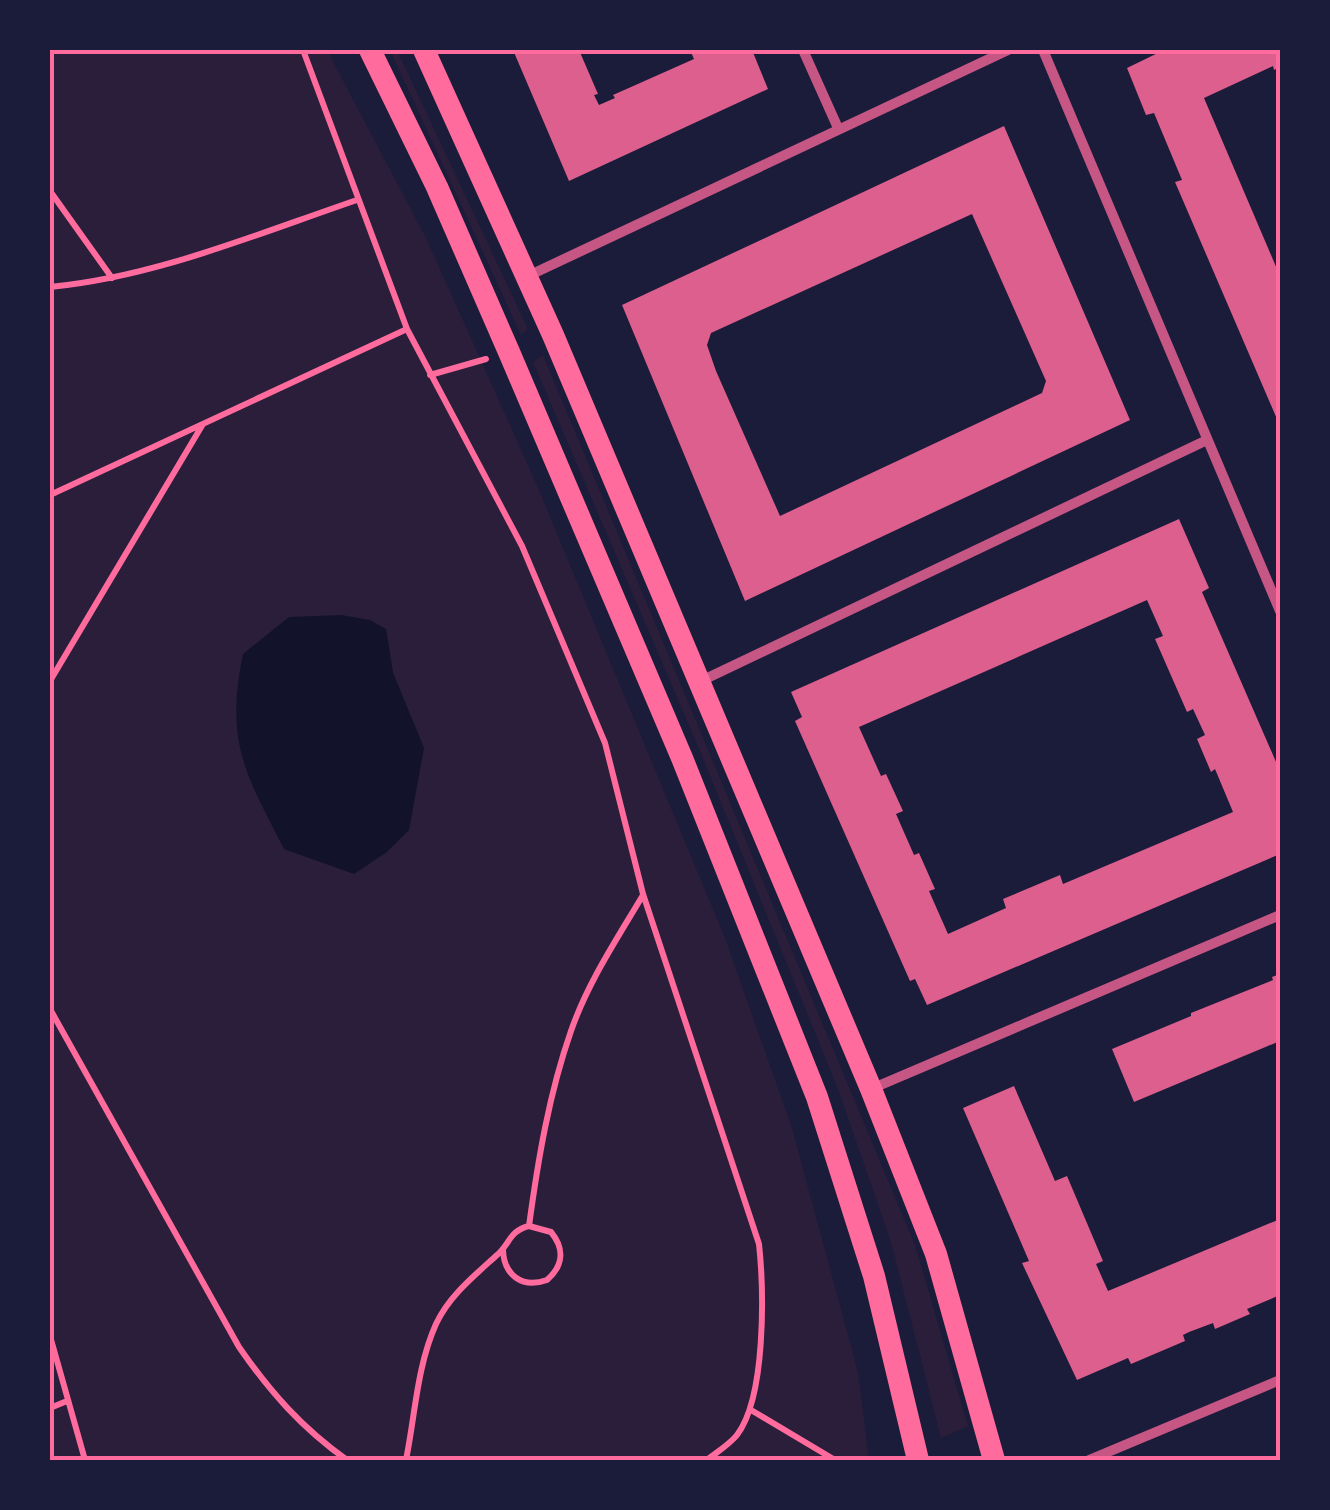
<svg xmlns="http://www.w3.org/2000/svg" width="1330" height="1510" viewBox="0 0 1330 1510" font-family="'Asap Condensed',sans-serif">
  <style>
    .green { fill: #2a1e3b; fill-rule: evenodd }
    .water { fill: #12122b }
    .building { fill: #dd5f8e; fill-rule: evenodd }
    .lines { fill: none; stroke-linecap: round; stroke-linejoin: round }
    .path { stroke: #ff6b9d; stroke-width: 6 }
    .minor { stroke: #c65784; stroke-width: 10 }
    .primary { stroke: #ff6b9d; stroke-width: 22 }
    .neatline { fill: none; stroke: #ff6b9d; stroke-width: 4 }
  </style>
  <rect width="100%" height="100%" fill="#1b1b3a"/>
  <path class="green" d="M50,50H327L426,238L536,483L725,938L792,1128L858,1372L868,1452L865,1460H53L50,1453ZM289,617L314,618L386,629L393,673L424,748Z
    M390,50H397L528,329L521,335Z
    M543,355L915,1245L968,1426L941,1438L891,1242L838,1089L695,739L533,362Z"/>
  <path class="water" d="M341,615L370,620L386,629L393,673L424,748L409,830L387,852L354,874L284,849C245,773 225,742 243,654L289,617Z"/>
  <path class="building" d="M513,50H579L598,94L594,95L599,105L615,98L613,95L694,59L690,50H752L768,89L569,181Z
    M1164,50H1280V67L1274,70L1273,66L1204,98L1280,276V426L1175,182L1182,180L1154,113L1146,115L1127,68Z
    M1004,126L1130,420L745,601L622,305ZM972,214L1046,381L1042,393L780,516L716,371L707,345L711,333Z
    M1179,519L1209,588L1202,592L1280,771V854L927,1005L915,979L910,981L795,721L802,717L791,692ZM1147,600L1163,636L1155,639L1187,712L1193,709L1205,735L1197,739L1211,772L1215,769L1233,812L1063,884L1060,875L1003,899L1006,908L948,934L929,891L935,889L919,853L914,855L896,814L903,811L886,774L881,776L859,727Z
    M1280,974V1041L1134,1102L1112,1049L1191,1016V1013L1273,980L1272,977Z
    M1014,1086L1055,1181L1067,1176L1103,1261L1096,1264L1108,1291L1280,1219V1295L1247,1309L1250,1314L1215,1329L1213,1323L1189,1332L1183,1335L1185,1341L1131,1364L1128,1358L1077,1380L1022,1263L1029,1261L963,1108Z"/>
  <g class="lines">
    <path class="path" d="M303,50L407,329L522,546L605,743L643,894L759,1244C764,1291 766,1397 737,1435C730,1444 717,1452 707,1460
      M50,191L112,278
      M50,287C155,277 257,234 357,200
      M430,375L486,359
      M50,495L407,329
      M50,681L203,424
      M50,1009L239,1347C270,1392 302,1428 347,1460
      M503,1250C504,1275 522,1289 547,1280C563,1266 565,1249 551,1232L529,1226C538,1160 549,1094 571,1031C588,982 617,939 643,895
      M50,1336L85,1460
      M50,1408L67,1401
      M751,1410L835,1460
      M406,1460C415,1416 417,1366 436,1324C449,1296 474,1276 497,1255C510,1244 509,1231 529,1226"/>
    <path class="minor" d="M803,50L838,128
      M1043,50L1280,611
      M528,276L1008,50
      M701,681L1207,440
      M871,1089L1280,915
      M1089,1460L1280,1380"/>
    <path class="primary" d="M370,50L437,187L509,352L682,758L817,1097L874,1276L918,1460
      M424,50L553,335L871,1089L936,1254L994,1460"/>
  </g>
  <rect width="1330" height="1510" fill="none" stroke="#1b1b3a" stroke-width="105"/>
  <rect x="52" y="52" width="1226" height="1406" class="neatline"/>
</svg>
